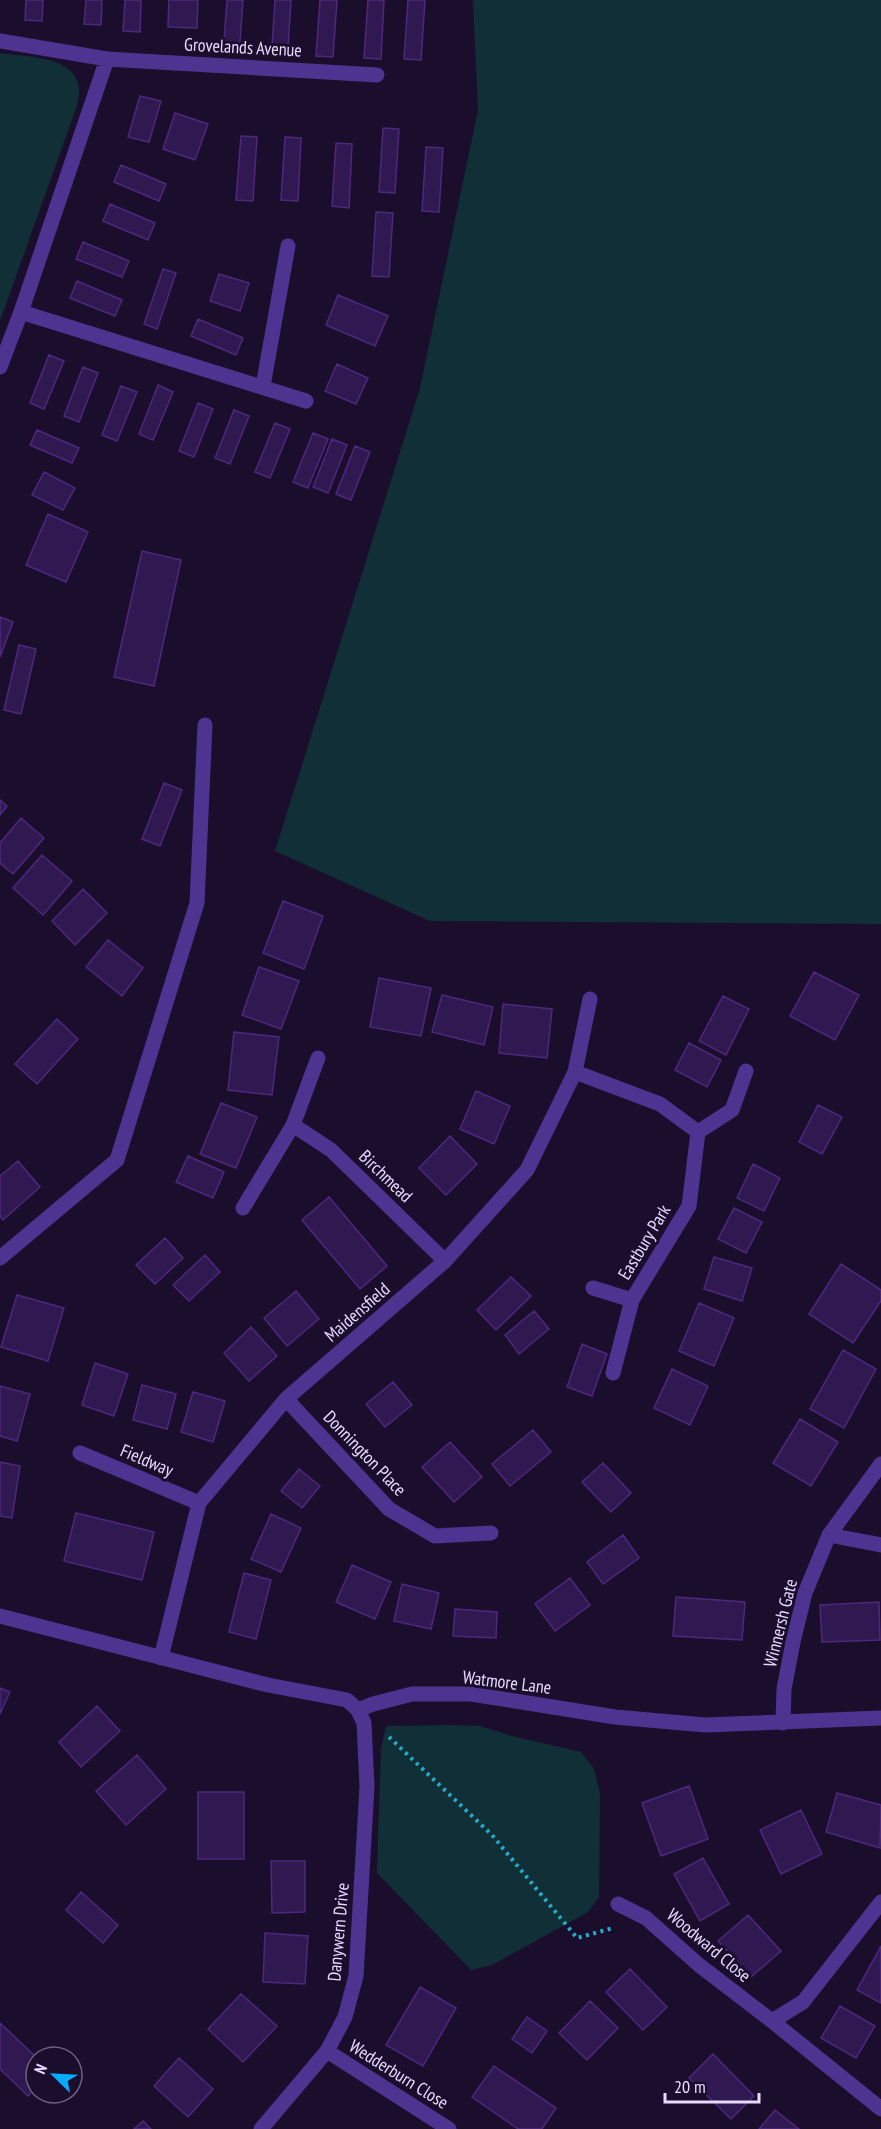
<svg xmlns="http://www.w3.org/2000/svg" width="881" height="2129" viewBox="0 0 881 2129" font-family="'PT Sans Narrow',sans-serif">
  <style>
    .green { fill: #102f37 }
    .building { fill: #301850; stroke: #4d287e; stroke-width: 1.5 }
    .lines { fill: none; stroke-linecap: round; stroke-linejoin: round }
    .path { stroke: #23adca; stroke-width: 4; stroke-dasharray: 3 4.5; stroke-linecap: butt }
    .minor { stroke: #4e3490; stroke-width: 15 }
    .labels { text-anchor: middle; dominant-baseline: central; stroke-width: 6; stroke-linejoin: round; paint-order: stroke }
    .street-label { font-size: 18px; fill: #e7daff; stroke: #1b0e2d }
  </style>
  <rect width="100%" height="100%" fill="#1b0e2d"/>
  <path class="green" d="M473,0H881V924L430,921L275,851L420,388L478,110Z
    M0,53C24,57 74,55 79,87C80,93 78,100 77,106L0,321Z
    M455,1725L480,1726L512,1736L581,1752L594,1769L600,1793L599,1897L588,1912L492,1965L471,1970L377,1873L381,1748L386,1726Z"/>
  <path class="building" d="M26,0H43L42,21L25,20Z
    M86,0H102L101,25L84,24Z
    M125,0H141L140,32L123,31Z
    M169,0H198L197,28L168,27Z
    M227,0H243L240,42L224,41Z
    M275,0H291L288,48L272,47Z
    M320,0H337L333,57L316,56Z
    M368,0H384L381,59L364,58Z
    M408,0H425L421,60L404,59Z
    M140,96L161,101L149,142L128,137Z
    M175,113L208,124L195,160L163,149Z
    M383,128L399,129L395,193L379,192Z
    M241,136L257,137L253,201L236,200Z
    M285,137L301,138L298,201L281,200Z
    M336,143L352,144L349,208L332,206Z
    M426,147L443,148L439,212L422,211Z
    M121,165L166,184L159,201L114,182Z
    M110,204L155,223L148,240L103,221Z
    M376,212L393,213L389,277L372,276Z
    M83,242L129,261L122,277L76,259Z
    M163,269L176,273L157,329L144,324Z
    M219,274L249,283L240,311L210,301Z
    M77,281L122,300L115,316L70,298Z
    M338,295L388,316L375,346L326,325Z
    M198,319L243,338L236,355L191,336Z
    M49,355L64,361L44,409L30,403Z
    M337,364L368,378L356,404L325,391Z
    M83,367L98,373L79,422L64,416Z
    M158,385L173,392L153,440L139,434Z
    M121,386L137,392L117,441L102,435Z
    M198,403L213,409L194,457L179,451Z
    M234,410L249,416L230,464L215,458Z
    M275,423L290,429L270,478L255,472Z
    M37,430L79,448L72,463L30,445Z
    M313,433L328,439L308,488L293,482Z
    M332,439L347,445L328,493L313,487Z
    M355,446L370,452L351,500L336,494Z
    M44,472L75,488L63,510L32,495Z
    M48,514L88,532L66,582L26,565Z
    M142,551L181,560L154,686L114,677Z
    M0,617L13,622L0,657Z
    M19,645L36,649L21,714L4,710Z
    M164,783L182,790L160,846L142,839Z
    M0,800L7,806L0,815Z
    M21,818L44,838L13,874L0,863V843Z
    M42,855L72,881L43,915L13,888Z
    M83,889L107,913L75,945L52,921Z
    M283,901L323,916L304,969L263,953Z
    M108,940L143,968L122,996L86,967Z
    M259,967L299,981L281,1029L242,1015Z
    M814,972L859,995L835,1040L790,1016Z
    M379,978L431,988L421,1036L370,1027Z
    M442,995L493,1007L484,1045L432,1032Z
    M723,996L749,1009L726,1055L699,1041Z
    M503,1004L552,1009L547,1058L499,1053Z
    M57,1019L78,1039L37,1084L15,1064Z
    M234,1032L279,1037L272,1095L228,1090Z
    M689,1043L721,1060L707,1087L675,1070Z
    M476,1091L510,1106L494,1144L460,1129Z
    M221,1103L257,1117L236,1168L200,1154Z
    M818,1105L842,1117L822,1154L799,1142Z
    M450,1136L477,1164L446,1195L419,1168Z
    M188,1156L224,1172L213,1198L176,1182Z
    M18,1161L40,1187L3,1220L0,1216V1176Z
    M753,1164L780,1178L764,1211L737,1198Z
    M329,1197L387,1266L360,1289L302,1220Z
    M734,1208L762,1222L746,1253L718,1239Z
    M165,1238L183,1258L155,1284L136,1265Z
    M205,1255L220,1272L189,1301L173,1285Z
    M714,1257L752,1268L742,1301L704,1289Z
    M841,1264L881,1290V1301L853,1343L809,1314Z
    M511,1277L531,1296L496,1330L477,1310Z
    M296,1291L319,1319L287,1346L264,1318Z
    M17,1295L64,1308L48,1361L1,1347Z
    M699,1303L734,1318L714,1366L679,1351Z
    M534,1311L549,1329L519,1354L505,1335Z
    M251,1327L277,1356L249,1381L224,1353Z
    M582,1344L607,1354L592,1396L567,1387Z
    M843,1350L876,1369L844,1428L810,1409Z
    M95,1363L128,1374L114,1416L82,1405Z
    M672,1369L708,1386L690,1425L654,1408Z
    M393,1382L412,1405L385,1427L366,1404Z
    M142,1385L176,1394L167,1429L133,1420Z
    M0,1386L30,1394L17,1441L0,1436Z
    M193,1392L225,1401L213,1442L181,1432Z
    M800,1419L838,1442L811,1486L773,1463Z
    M533,1430L551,1452L510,1486L492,1464Z
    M450,1442L482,1477L454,1502L422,1467Z
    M0,1462L20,1466L12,1518L0,1516Z
    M603,1463L631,1493L611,1512L582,1482Z
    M299,1469L320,1486L302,1508L281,1491Z
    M76,1513L154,1532L142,1580L64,1561Z
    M271,1514L301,1528L281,1572L251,1559Z
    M623,1535L639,1558L603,1584L587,1562Z
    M352,1565L391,1582L375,1619L336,1602Z
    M244,1573L271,1580L256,1639L229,1632Z
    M570,1578L590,1605L555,1631L535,1604Z
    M402,1584L439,1593L431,1629L394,1621Z
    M676,1597L745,1602L742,1640L673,1636Z
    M879,1602L880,1640L822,1642L820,1605Z
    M455,1609L497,1612L496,1638L453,1636Z
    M0,1688L10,1692L0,1714Z
    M97,1706L120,1731L81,1767L59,1742Z
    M137,1755L166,1789L126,1825L96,1791Z
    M689,1786L708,1839L661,1856L642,1803Z
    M198,1792H244V1859H198Z
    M837,1793L881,1805L880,1848L826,1832Z
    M801,1810L822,1854L781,1874L760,1830Z
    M703,1858L729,1904L700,1921L674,1874Z
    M271,1861H305V1912L272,1913Z
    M81,1892L118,1925L103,1943L66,1910Z
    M748,1915L781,1951L751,1977L718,1941Z
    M265,1933L308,1936L305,1984L263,1982Z
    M881,1946V2003L857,1990Z
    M630,1969L667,2007L643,2030L606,1992Z
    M420,1987L456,2008L423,2066L386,2045Z
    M241,1994L277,2026L243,2062L208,2029Z
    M590,2001L618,2028L587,2060L559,2033Z
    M840,2006L875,2026L856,2058L821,2038Z
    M527,2017L547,2031L532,2053L512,2039Z
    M0,2023L36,2057V2087L28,2096L0,2069Z
    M713,2054L754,2096L731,2119L689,2078Z
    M179,2058L213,2089L188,2117L154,2086Z
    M494,2066L556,2108L542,2129H518L472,2097Z
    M775,2110L799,2129H759Z
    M143,2121L151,2129H134Z"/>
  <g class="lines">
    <path class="path" d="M389,1737L492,1835L577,1938L613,1928"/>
    <path class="minor" d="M0,41L107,59L377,75
      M21,312L306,401
      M0,367L21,312L107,59
      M263,386L288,246
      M318,1058L293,1125L331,1150L445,1261
      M575,1072L660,1104L698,1132L689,1206L632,1300L613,1373
      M698,1132L732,1110L746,1071
      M243,1208L293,1125
      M0,1258L117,1160L197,903L205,725
      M593,1288L632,1300
      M286,1399L389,1509L435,1536L491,1533
      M80,1453L199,1503
      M829,1535L881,1545
      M0,1616L268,1685L347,1700L358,1710L364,1723L367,1787L356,1976L345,2017L327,2051L261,2129
      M161,1658L199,1503L286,1399L445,1261L527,1170L575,1072L590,999
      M358,1710L373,1704L412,1694H471L615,1717L705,1725L881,1718
      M783,1723L784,1689L793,1642L805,1593L829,1535L881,1464
      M618,1904L646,1918L699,1965L772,2021L881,2109
      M772,2021L803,2002L881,1902
      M327,2051L449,2129"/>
  </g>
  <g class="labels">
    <g class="street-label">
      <text transform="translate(243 47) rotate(3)">Grovelands Avenue</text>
      <text transform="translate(386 1176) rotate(44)">Birchmead</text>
      <text transform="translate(644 1242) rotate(-59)">Eastbury Park</text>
      <text transform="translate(357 1312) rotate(-41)">Maidensfield</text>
      <text transform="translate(365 1453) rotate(46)">Donnington Place</text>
      <text transform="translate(147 1460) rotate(23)">Fieldway</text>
      <text transform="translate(780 1623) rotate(-76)">Winnersh Gate</text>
      <text transform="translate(507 1682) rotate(7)">Watmore Lane</text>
      <text transform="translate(338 1932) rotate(-85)">Danywern Drive</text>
      <text transform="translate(709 1945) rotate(40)">Woodward Close</text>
      <text transform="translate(399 2074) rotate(32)">Wedderburn Close</text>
    </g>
  </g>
  <g transform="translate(54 2075) rotate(294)"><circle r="28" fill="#1b0e2d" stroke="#6d6081" stroke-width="1.5"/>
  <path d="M0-4.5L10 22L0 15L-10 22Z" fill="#06abff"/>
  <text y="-9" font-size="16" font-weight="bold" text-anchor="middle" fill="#e7daff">N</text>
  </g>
  <path d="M665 2093v9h94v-9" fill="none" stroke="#e7daff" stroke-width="3"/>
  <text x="674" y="2093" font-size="18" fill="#e7daff" stroke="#1b0e2d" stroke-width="4.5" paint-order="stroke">20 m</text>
</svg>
